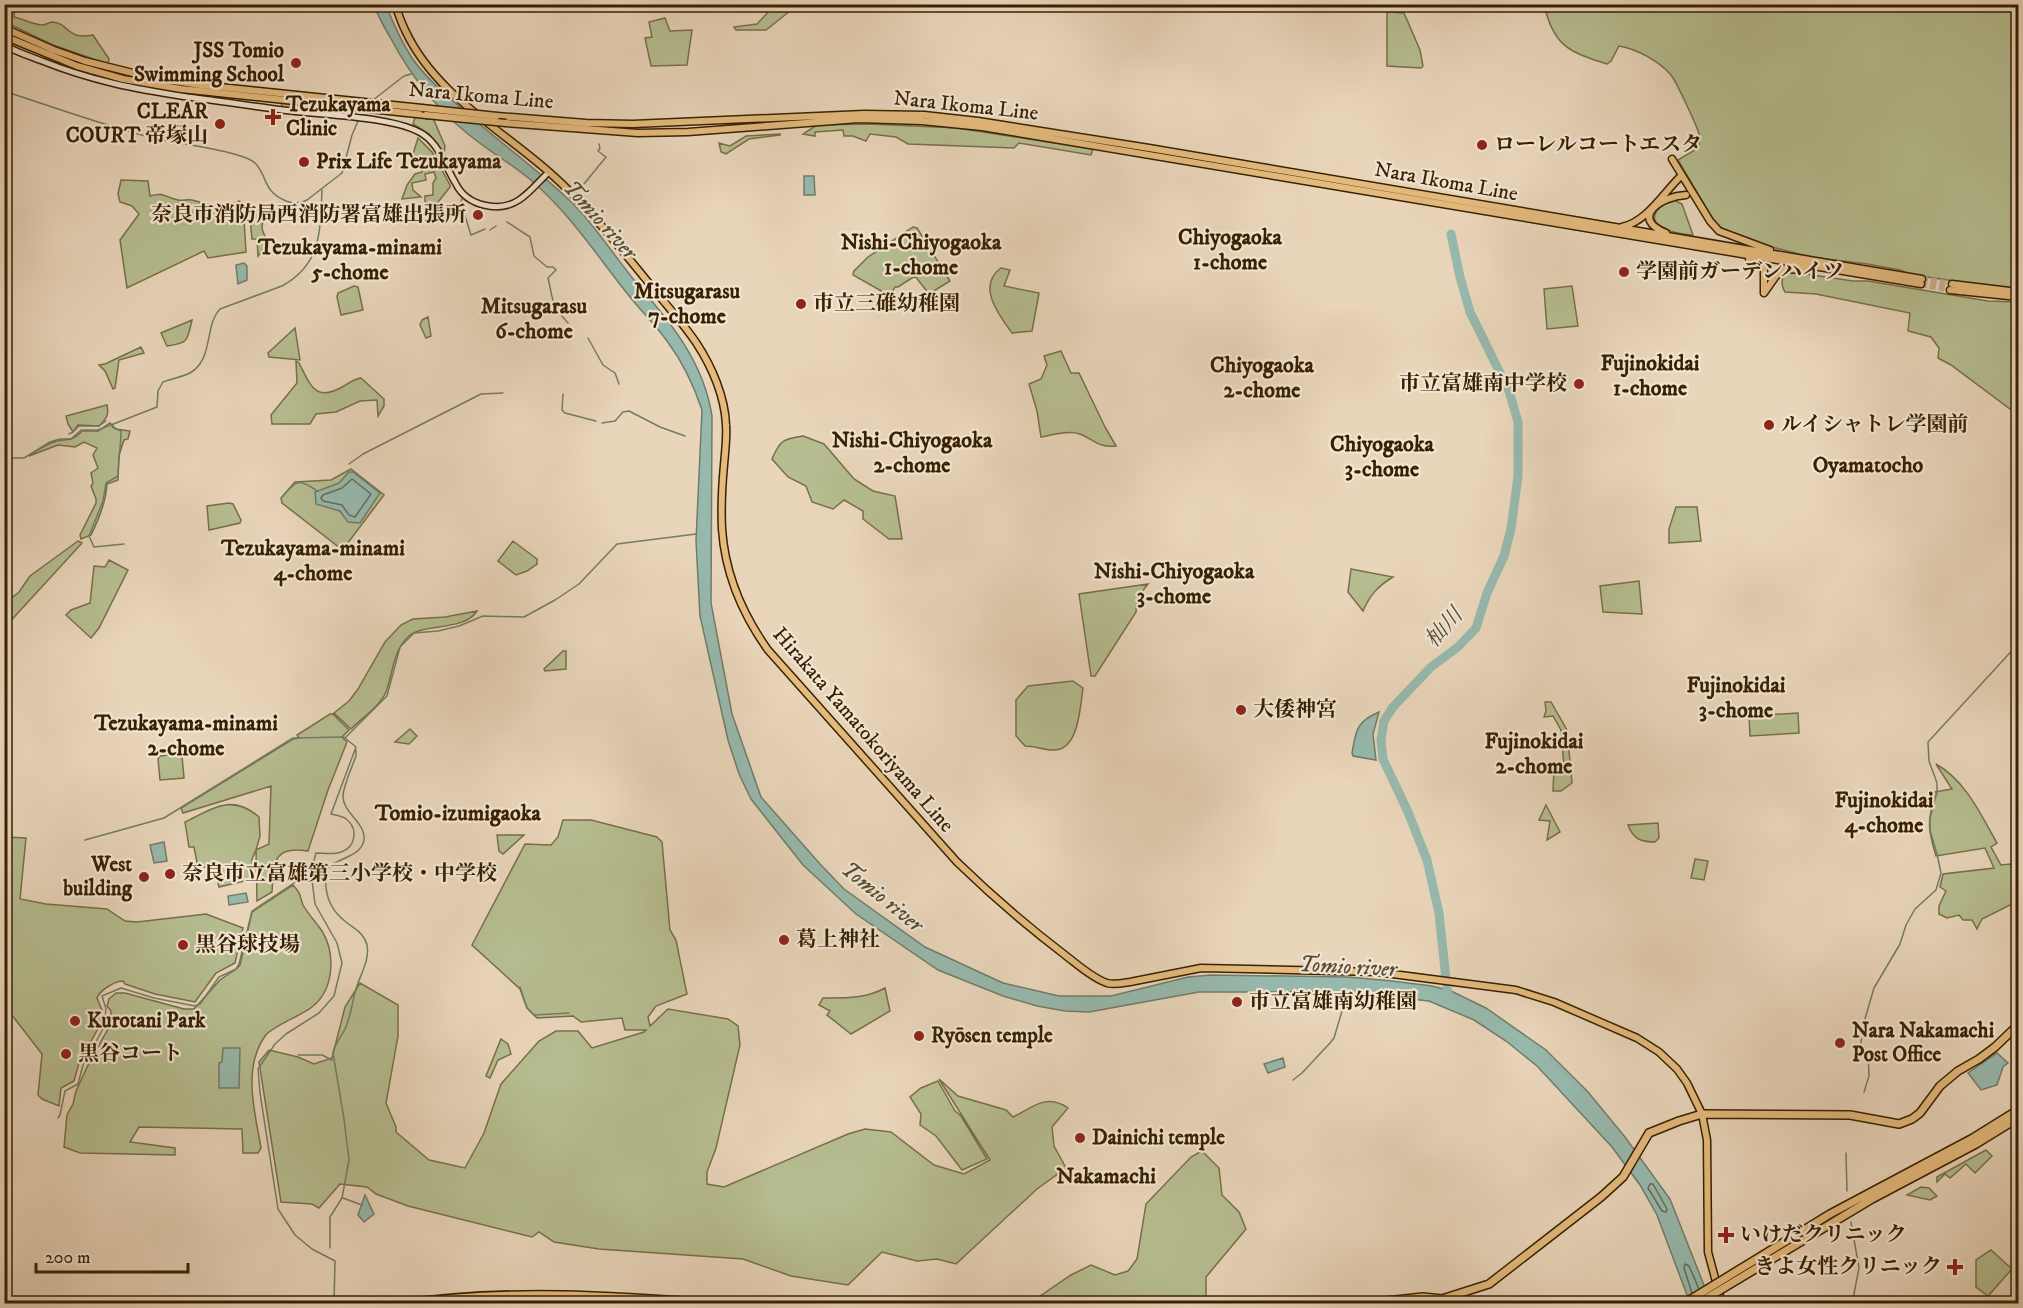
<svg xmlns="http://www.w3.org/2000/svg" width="2023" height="1308" viewBox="0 0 2023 1308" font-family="'IM FELL DW Pica','Noto Serif JP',serif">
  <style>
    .green { fill: #b6bd90; stroke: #776f48; stroke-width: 1.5 }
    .water { fill: #97b9ad; stroke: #717c68; stroke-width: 1.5 }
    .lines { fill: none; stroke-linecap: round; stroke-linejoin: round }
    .shore { stroke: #686d56; stroke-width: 1.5 }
    .stream { stroke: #717c68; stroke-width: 1.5 }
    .river { stroke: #97b9ad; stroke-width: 9 }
    .primary-tunnel { stroke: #c6b195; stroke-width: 6; stroke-dasharray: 6 3; stroke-linecap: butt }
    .secondary-casing { stroke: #382100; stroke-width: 8 }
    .primary-casing { stroke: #382100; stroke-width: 9 }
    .highway-casing { stroke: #382100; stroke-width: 10 }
    .secondary { stroke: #f1e4d2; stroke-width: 5 }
    .primary { stroke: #e4ba7d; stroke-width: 6 }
    .highway { stroke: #e4ba7d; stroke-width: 7 }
    .primary-bridge-casing { stroke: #382100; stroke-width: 9; stroke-linecap: butt }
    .highway-bridge-casing { stroke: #382100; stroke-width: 10; stroke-linecap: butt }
    .primary-bridge { stroke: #e4ba7d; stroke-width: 6 }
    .highway-bridge { stroke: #e4ba7d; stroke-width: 7 }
    .poi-dot { fill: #8f2418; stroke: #f1e4d2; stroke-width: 2 }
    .labels { text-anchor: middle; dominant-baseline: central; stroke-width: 4.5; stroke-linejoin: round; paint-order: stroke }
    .poi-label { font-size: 21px; font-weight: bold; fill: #382100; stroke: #f1e4d2; text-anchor: start }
    .street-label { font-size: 21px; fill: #382100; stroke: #f1e4d2 }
    .water-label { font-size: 22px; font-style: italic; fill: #544f34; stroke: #f1e4d2 }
    .neighbourhood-label { font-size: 22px; font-weight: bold; fill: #382100; stroke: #f1e4d2 }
  </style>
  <rect width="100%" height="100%" fill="#e9d5ba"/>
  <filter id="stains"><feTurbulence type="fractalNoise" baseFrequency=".00333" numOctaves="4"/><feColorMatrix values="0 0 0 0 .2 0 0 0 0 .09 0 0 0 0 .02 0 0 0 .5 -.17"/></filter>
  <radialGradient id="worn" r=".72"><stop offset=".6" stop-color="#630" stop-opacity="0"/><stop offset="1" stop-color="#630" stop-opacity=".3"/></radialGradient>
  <path class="green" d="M1562,4L2018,5V288L1989,286L1913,275L1900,270L1867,264L1811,257L1756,243L1721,228L1714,221L1678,160L1698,148C1699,144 1701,139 1699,134C1697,126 1676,81 1671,75C1659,61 1637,49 1619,46L1611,61L1607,64C1574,53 1556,49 1546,12Z
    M4,5H15L14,17C23,19 34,25 43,25C46,25 49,22 52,22C70,23 65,40 93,35L109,59L108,64L53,45L5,22Z
    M770,5H790V11L766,30H736L734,27L757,24L771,9Z
    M1389,12L1404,13L1420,50L1423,66L1421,68L1387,66V13Z
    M665,18L670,31L692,30L687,65L651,66L645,38L652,37L649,22Z
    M282,103L351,110L346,113H337L281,107Z
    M415,117L433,118L445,146L444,154L429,134L413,124Z
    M870,124L957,128L1093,149L1091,155L1019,143L1014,148L908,144L896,137L870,134L866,141L853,136H844L843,130L815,132V136L803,134L817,125Z
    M780,134V135L749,139L726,154L721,152L719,143L730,146L746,136Z
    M418,138L432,152L450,185V187L435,206L425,202V196L433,195V183L436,178L434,172L425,174L426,180L412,183L413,190L421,197L402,199L407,185L415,174L422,172L423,166L419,165V159L413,154Z
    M121,180L148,181L150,196C164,192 165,197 178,200C183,201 187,199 192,200C209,204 222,211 239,201L243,203L246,252L208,258L204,251L127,288L120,240L139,214L132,206L120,202L118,194Z
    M1672,199L1682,204L1693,235C1668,233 1633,221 1672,199Z
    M260,209L265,216C259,226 263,234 269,243L258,256L257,239H252C251,226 247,214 260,209Z
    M913,227L917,228L950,281L929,294L915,276L898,287H895L890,296L853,275L854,271L868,257Z
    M1001,268L1010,270L1004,286L1039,293L1032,331L1012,333C999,315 976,286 1001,268Z
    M1792,272L1853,281H1868L1988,301L2018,302V415L1951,365L1938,358L1939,348L1931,337L1908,331L1910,313L1816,294L1785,292C1781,286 1781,281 1784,275Z
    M354,286L358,287L363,310L341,315L337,297L338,293Z
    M1572,286L1578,326L1547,329L1544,289Z
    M428,317L431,336L426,338L420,325L422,320Z
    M192,320C187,341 189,343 167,346L161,333Z
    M295,328L300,360L269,357L268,353Z
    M141,347L144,353L119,360L115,388L113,389L105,371L99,365L105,364Z
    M1061,351L1071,373H1079L1105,427L1116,446C1098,448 1095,440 1080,434C1069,430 1052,435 1041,437L1037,411L1029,384L1041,379L1047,365L1044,356Z
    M296,361L299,363C311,386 315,403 344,386C350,382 354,379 361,378L384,399V406L378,416L377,400L360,401L336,412L316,414L310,424H272L271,415L297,383Z
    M107,405C109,415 107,418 99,426L78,425L73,432L68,424L66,416Z
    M110,423L116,429L130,431L128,439L124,440L119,455L118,480L107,484C106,502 99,519 91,535L81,539L80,535L96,503V499L91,486L93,483L91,473L98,468L93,455L97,448L84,442L75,447L58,445L29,456C36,451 43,446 51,443C64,437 71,444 82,431H98Z
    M803,436L824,444L854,479L873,491L895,496L902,539H889L863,519V511L844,500L833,509L812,502L806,486L788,477L772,459C780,440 783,439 803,436Z
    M351,469L384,495L344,548H340L282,503L281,498L295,482L331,480Z
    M229,503L233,504L241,520L240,523L209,530L207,506Z
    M1676,507H1697L1701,541L1669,543V529Z
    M78,541L82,543L5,627V603L19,592L30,576Z
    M513,541L537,559V564L527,571L516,575L498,561Z
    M109,560L128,570L99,628L91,638L66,615L71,610L90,603L94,566L105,567Z
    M1351,569L1393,577C1378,586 1370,595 1363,611L1348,592Z
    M1639,581L1642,614L1603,612L1600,586Z
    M1148,584L1137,598L1136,612L1095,676H1091L1079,594Z
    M477,611C465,631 424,623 409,636C393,650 393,673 386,692C380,706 362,718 351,729L334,713L349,701L358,689L385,642L401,625L413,619L445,617Z
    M563,651H566V669L545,671L544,669Z
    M1073,681L1083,688C1080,707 1079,751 1053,750C1043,750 1035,746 1025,746L1016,736V700L1028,686Z
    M1545,702H1551L1567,730L1572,783L1561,791H1553L1554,769L1564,767L1561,730L1553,716L1544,717L1546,711Z
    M1798,713L1799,733L1750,736L1749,716Z
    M330,714H333L349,730L342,737L347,742L328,790L308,851C273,845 274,862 272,892L257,901L256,850L252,859L253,879L219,887L214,866L198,868L194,847H189L185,822C212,809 232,793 259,817L260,836L256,850L269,844L271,786L183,813L181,808L293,739L299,738L297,735Z
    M410,729L417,736L409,744L395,742Z
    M179,754L182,756L184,778L160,780L158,759L160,756Z
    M1936,764C1966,781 1981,815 1997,843L1991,847L2001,865L2010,864L2018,874V901L1982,919L1977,929L1972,920H1963L1959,915L1947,918L1939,914V906L1946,891L1940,887L1943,874L1994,868L1985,848L1936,856C1927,826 1928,823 1935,792L1952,789Z
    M1546,805L1560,832L1547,840L1550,821L1539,820Z
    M563,820H591L657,837L662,842L670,930L676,940L687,994L656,1006L648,1017L650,1026L668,1009L728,1019L738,1026L740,1045L716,1148L707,1172V1184L724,1187L848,1134L865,1129L891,1132L934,1165L964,1174L990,1160L939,1079L958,1096L1006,1110L1013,1117C1033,1107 1047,1093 1068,1108L1052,1127L1054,1146L1066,1168L1037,1189L956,1264L937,1259L917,1261L882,1252L848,1285L791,1276L743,1259L599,1249L554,1242L539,1232L532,1237L408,1206L376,1194L367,1187L340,1184L319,1208L312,1204L281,1202L259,1062L269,1050L298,1057L314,1064L332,1058L345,1007L360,983L398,1005V1036L386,1103L396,1127V1132L429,1160L465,1168L484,1133L501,1084L539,1041L556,1031H578L592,1048L644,1032L646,1030H625L622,1018L581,1022L573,1016L537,1018L527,1008L520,989L472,945L525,844L551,845L558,837Z
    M1658,823L1659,838L1655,842C1641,842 1633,839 1628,825Z
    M497,835H524L503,854L499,851Z
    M5,837L26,838L20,899L46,904L107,909L125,921L137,922L206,914L243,928L235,963L216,973L195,1002L155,994L125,984L123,981C115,981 100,990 97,998L102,1010L100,1025L79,1063L74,1081L61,1088L59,1106L42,1099L38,1095L42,1054L11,1014L9,1008L5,1012Z
    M1695,859L1708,861L1704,880L1691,878Z
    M293,885C302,895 299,895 303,905C308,914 316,922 322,931C336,954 334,990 312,1007C301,1016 272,1026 265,1036C242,1069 255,1112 261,1148L258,1153H243L242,1129L139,1127L130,1142L175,1148V1155L80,1153L64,1147L67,1115L73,1104L76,1091L88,1065L109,1027L111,1011L107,1006L109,999L116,993H125L184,1009H194L220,980L236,969L240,965L252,912Z
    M885,988L890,1011L851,1034L827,1015L830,1011L819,1005L823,998C845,998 865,999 885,988Z
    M501,1039L508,1044L511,1054L498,1060L490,1078L486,1076Z
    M938,1081L955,1111L961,1116L987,1159L962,1170L936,1136L920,1125L921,1114L910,1097L921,1088Z
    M1986,1150L1992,1156L1975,1173L1966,1164L1950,1178L1945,1174L1937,1182V1177Z
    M1202,1151L1219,1168L1222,1195L1239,1212L1246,1229L1206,1277V1303H1030L1071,1275L1091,1265L1115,1275L1128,1271L1137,1259L1146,1204L1191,1157Z
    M1921,1187L1929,1188L1937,1196L1930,1200L1907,1195Z
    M1991,1250L2012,1269L1988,1296L1976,1287V1260Z"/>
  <path class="water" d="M374,5H386C393,23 401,41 412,58C423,74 438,88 453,101C490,135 531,164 567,198C595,224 615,258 639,286C673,325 704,364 712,416L711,603L732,714L761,797L820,864L844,889L925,947L1003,983L1059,996H1111L1188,977L1211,975L1348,977L1392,981L1432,986L1451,991L1486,1008L1546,1050L1588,1092L1625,1137L1670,1199L1711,1303H1690L1657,1215L1640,1185L1612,1147L1537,1066L1506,1041L1474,1020L1429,1001L1346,992H1199L1089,1012L1065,1011L1037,1006L1003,996L938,970L856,914L803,865L751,799L739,774L728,740L700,616L696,541L702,410C694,386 682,361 667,341C655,324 639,309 626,292C596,254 569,213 532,181C516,167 497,156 481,144C442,116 412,79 390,37C384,27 378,16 374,5Z
    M804,176H814L815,195H804Z
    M244,263L247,266V280L238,284L236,265Z
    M349,472H353L380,493L360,523L348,522L340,511L316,504L315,492L339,483Z
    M1379,712L1373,734L1376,760L1353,756L1352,753C1356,730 1356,722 1379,712Z
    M164,842L167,861L154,863L150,845Z
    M246,893L248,902L229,905L228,896Z
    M223,1048H240L239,1088H219V1063L222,1062Z
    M1997,1053L2008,1063L2003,1067L1997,1085L1981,1090L1968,1073Z
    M1283,1058L1285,1067L1268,1073L1264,1064Z
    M365,1195L374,1214L364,1222L358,1215Z"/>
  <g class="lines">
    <path class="shore" d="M352,479L371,494L355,517L349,515L342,505L323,501L321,498L323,495L342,488Z
      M1650,1184H1653L1667,1209L1666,1212L1662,1211L1648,1188Z
      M1692,1293L1684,1268L1685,1264L1689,1266L1699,1289"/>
    <path class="stream" d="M4,91C53,107 100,124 149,137C177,144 207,146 234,154C241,156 250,158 255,163C268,176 262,191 286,201C294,204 300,204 307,200L342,173L352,135L358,121
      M373,100L404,76L411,74
      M579,190L606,157L598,151L600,148L599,144
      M462,198L461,203L471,235L485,229
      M507,222L530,237L534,256L547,267H553L556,270L548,278C554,303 550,303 568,323
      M490,230L496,226
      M588,338L603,365L615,373L619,384
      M563,394L562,410L565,413L596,421
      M602,423L615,421L623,412L629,411L660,427L685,436
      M112,427L121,431C121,447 118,461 118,476L106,483L103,501L89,536L94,547L124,544
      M69,434L73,432L79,426H99L106,421
      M4,458H24L50,442L60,439H71L81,430H98L157,407L158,391L163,382C171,379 182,377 190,373C214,359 204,326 220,309L282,286C322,264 320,231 322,190
      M349,464L363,454L481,394L503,393
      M283,496C297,480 299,478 317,491
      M85,840L164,818L293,738L344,737
      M520,987L527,1008L534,1015L569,1013
      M298,1055H322L332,1060
      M1293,1080L1302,1073L1330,1043L1334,1038L1342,1011L1354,992
      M1864,1092L1869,1076L1868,1052L1861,1044L1862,1029L1874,988L1900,944L1906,925L1915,909L1936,890L1941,873L1937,854L1930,831V818L1937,792V783L1929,761L1928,742L2018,644
      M58,1118L60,1115L65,1091L78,1084L83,1065L104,1027L106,1009L102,996L121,988L154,998L195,1006L200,1004L219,977L236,969L239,964L252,911L297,881
      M1846,1153L1847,1191
      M343,1198L362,1205
      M1851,1222L1859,1268L1852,1304
      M330,1248V1217L342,1198L349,1160L344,1119L333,1053C335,1043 341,1037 345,1029C351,1017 352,1002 356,989C360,975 370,960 367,945C364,933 355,929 346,922C330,910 324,894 326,874C327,858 361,860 364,840C366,822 342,813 343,795C344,785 352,767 356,756V750
      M334,1304L335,1261L312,1249L295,1235L278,1209L260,1093L258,1069L275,1044L286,1034L319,1013L334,996L342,963L337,943L315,904L311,872L316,853C324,853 333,855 341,852C356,847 359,828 345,818C341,816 335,815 331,814L356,747L345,738L387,696L400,647L414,633L438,631L459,626L483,616L524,617L555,600L579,584L617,544L696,534"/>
    <path class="river" d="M1448,998L1439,913L1427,860L1408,812L1383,759L1381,740L1384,721L1393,707L1431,667L1458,647L1476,628L1487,593L1504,556L1511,529L1518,476V422L1509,391L1470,312L1460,277L1451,234"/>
    <path class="primary-tunnel" d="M1922,279L1952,284
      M1921,284L1950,290"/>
    <defs>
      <path id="secondary" d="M4,45C16,52 29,56 42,61C92,81 135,89 187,97C222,101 256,107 291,111C324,115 399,117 424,135C440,146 446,168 456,184C467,206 499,213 519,200C530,193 539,181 549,172"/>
      <path id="primary" d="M395,4C398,13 401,22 405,30C434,93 499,128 549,172C588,206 620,248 652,287C667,306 684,324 697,344C712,367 725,397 726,425C727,438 725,452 724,465C722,486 721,508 722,529C725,573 743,615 768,650L957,862C991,895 1027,926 1065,955C1077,964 1092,978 1107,983C1114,985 1123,983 1130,982L1201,968L1377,972L1516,990L1554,1002L1637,1038L1659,1052L1677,1069L1687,1083L1702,1114L1707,1140L1708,1252L1722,1304
        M4,28L54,50L85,61L153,78L201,85L422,108
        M4,36L77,66L123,79L181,89L426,115
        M497,116L586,123L633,124L864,114L924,115L978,121L1149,148L1922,279
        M506,123L638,133L688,132L859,119L922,121L982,127L1921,284
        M1672,159L1710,221L1719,231L1770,250
        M1622,227C1646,222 1662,195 1679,178
        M1666,233C1629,218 1661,196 1686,195
        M1749,259L1764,266V292
        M1952,284L2018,292
        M1950,290L2018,297
        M1764,293L1776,276L1784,269L1810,270"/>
      <path id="highway" d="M401,1304C509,1288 617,1296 726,1304
        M474,1304L557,1301L615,1304
        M1358,1304L1423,1297L1442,1299L1489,1284L1601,1197L1623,1177L1649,1133L1679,1121L1702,1114L1850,1115L1899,1124L1912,1119L1920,1113L1940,1086L1958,1071L1979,1059L1995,1047L2018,1025"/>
    </defs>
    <use href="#secondary" class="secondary-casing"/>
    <use href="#primary" class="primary-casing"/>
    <use href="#highway" class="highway-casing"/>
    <use href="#secondary" class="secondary"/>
    <use href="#primary" class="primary"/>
    <use href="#highway" class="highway"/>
    <defs>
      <path id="primary-bridge" d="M422,108L497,116
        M426,115L506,123"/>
      <path id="highway-bridge" d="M1683,1304L1830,1214L1973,1138L2018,1110
        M1697,1304L1872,1199L1976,1144L2018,1118"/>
    </defs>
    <use href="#primary-bridge" class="primary-bridge-casing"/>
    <use href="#highway-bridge" class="highway-bridge-casing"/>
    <use href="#primary-bridge" class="primary-bridge"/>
    <use href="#highway-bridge" class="highway-bridge"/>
  </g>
  <g class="poi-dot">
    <circle cx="296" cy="63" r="6"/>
    <path d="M270 108h6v6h6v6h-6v6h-6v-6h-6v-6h6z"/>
    <circle cx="220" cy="124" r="6"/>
    <circle cx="1482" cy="145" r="6"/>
    <circle cx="304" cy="162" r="6"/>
    <circle cx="478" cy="215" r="6"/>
    <circle cx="1624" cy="272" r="6"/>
    <circle cx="801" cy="304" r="6"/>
    <circle cx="1579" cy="384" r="6"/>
    <circle cx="1769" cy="425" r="6"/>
    <circle cx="1241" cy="710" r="6"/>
    <circle cx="170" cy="874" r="6"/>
    <circle cx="144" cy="877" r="6"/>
    <circle cx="784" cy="940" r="6"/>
    <circle cx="183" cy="945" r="6"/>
    <circle cx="1237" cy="1002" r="6"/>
    <circle cx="75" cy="1021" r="6"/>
    <circle cx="919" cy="1036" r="6"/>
    <circle cx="1840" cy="1043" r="6"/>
    <circle cx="66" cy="1054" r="6"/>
    <circle cx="1080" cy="1138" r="6"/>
    <path d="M1723 1226h6v6h6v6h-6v6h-6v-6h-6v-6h6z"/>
    <path d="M1952 1258h6v6h6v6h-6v6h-6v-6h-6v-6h6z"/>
  </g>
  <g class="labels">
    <g class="poi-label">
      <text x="284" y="51" text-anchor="end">JSS Tomio<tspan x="284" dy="24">Swimming School</tspan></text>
      <text x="286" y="105">Tezukayama<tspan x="286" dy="24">Clinic</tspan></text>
      <text x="208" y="112" text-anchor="end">CLEAR<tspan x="208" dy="24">COURT 帝塚山</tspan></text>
      <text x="1494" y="145">ローレルコートエスタ</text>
      <text x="316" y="162">Prix Life Tezukayama</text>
      <text x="466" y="215" text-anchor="end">奈良市消防局西消防署富雄出張所</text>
      <text x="1636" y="272">学園前ガーデンハイツ</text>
      <text x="813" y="304">市立三碓幼稚園</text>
      <text x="1567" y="384" text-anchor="end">市立富雄南中学校</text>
      <text x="1781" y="425">ルイシャトレ学園前</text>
      <text x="1253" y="710">大倭神宮</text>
      <text x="132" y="865" text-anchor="end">West<tspan x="132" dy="24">building</tspan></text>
      <text x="182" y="874">奈良市立富雄第三小学校・中学校</text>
      <text x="796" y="940">葛上神社</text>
      <text x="195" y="945">黒谷球技場</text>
      <text x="1249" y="1002">市立富雄南幼稚園</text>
      <text x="87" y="1021">Kurotani Park</text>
      <text x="1852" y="1031">Nara Nakamachi<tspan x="1852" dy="24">Post Office</tspan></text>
      <text x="931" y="1036">Ryōsen temple</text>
      <text x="78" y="1054">黒谷コート</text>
      <text x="1092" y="1138">Dainichi temple</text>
      <text x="1740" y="1235">いけだクリニック</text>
      <text x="1942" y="1267" text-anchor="end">きよ女性クリニック</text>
    </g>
    <g class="street-label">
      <text transform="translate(481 96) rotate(5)">Nara Ikoma Line</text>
      <text transform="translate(966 106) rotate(6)">Nara Ikoma Line</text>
      <text transform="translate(1446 182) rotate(10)">Nara Ikoma Line</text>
      <text transform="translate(863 730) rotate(49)">Hirakata Yamatokoriyama Line</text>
    </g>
    <g class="water-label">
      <text transform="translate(600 220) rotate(48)">Tomio river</text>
      <text transform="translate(1444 628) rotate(-48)">杣川</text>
      <text transform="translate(882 897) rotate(39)">Tomio river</text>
      <text transform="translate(1348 967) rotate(3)">Tomio river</text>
    </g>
    <g class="neighbourhood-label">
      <text x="1230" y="237">Chiyogaoka<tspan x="1230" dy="25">1-chome</tspan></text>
      <text x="921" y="242">Nishi-Chiyogaoka<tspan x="921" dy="25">1-chome</tspan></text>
      <text x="350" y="247">Tezukayama-minami<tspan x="350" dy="25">5-chome</tspan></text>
      <text x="687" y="291">Mitsugarasu<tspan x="687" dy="25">7-chome</tspan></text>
      <text x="534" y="306">Mitsugarasu<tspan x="534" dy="25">6-chome</tspan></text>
      <text x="1650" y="363">Fujinokidai<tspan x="1650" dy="25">1-chome</tspan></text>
      <text x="1262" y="365">Chiyogaoka<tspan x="1262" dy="25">2-chome</tspan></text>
      <text x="912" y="440">Nishi-Chiyogaoka<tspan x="912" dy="25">2-chome</tspan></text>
      <text x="1382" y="444">Chiyogaoka<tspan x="1382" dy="25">3-chome</tspan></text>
      <text x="1868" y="465">Oyamatocho</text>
      <text x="313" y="548">Tezukayama-minami<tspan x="313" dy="25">4-chome</tspan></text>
      <text x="1174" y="571">Nishi-Chiyogaoka<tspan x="1174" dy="25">3-chome</tspan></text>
      <text x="1736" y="685">Fujinokidai<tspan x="1736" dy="25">3-chome</tspan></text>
      <text x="186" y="723">Tezukayama-minami<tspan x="186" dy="25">2-chome</tspan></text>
      <text x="1534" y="741">Fujinokidai<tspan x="1534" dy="25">2-chome</tspan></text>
      <text x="1884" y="800">Fujinokidai<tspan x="1884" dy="25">4-chome</tspan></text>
      <text x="458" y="813">Tomio-izumigaoka</text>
      <text x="1106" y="1176">Nakamachi</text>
    </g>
  </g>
  <rect width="2023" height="1308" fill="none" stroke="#e9d5ba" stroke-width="24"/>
  <rect x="6" y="6" width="2011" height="1296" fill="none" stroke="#382100" stroke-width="3"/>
  <rect x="12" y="12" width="1999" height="1284" fill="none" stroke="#382100" stroke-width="1.5"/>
  <path d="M36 1263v9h152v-9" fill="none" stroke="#382100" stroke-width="3"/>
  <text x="45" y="1263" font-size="18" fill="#382100" stroke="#f1e4d2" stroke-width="4.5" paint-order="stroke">200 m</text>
  <rect width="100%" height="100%" filter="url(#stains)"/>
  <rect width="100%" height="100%" fill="url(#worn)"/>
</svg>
